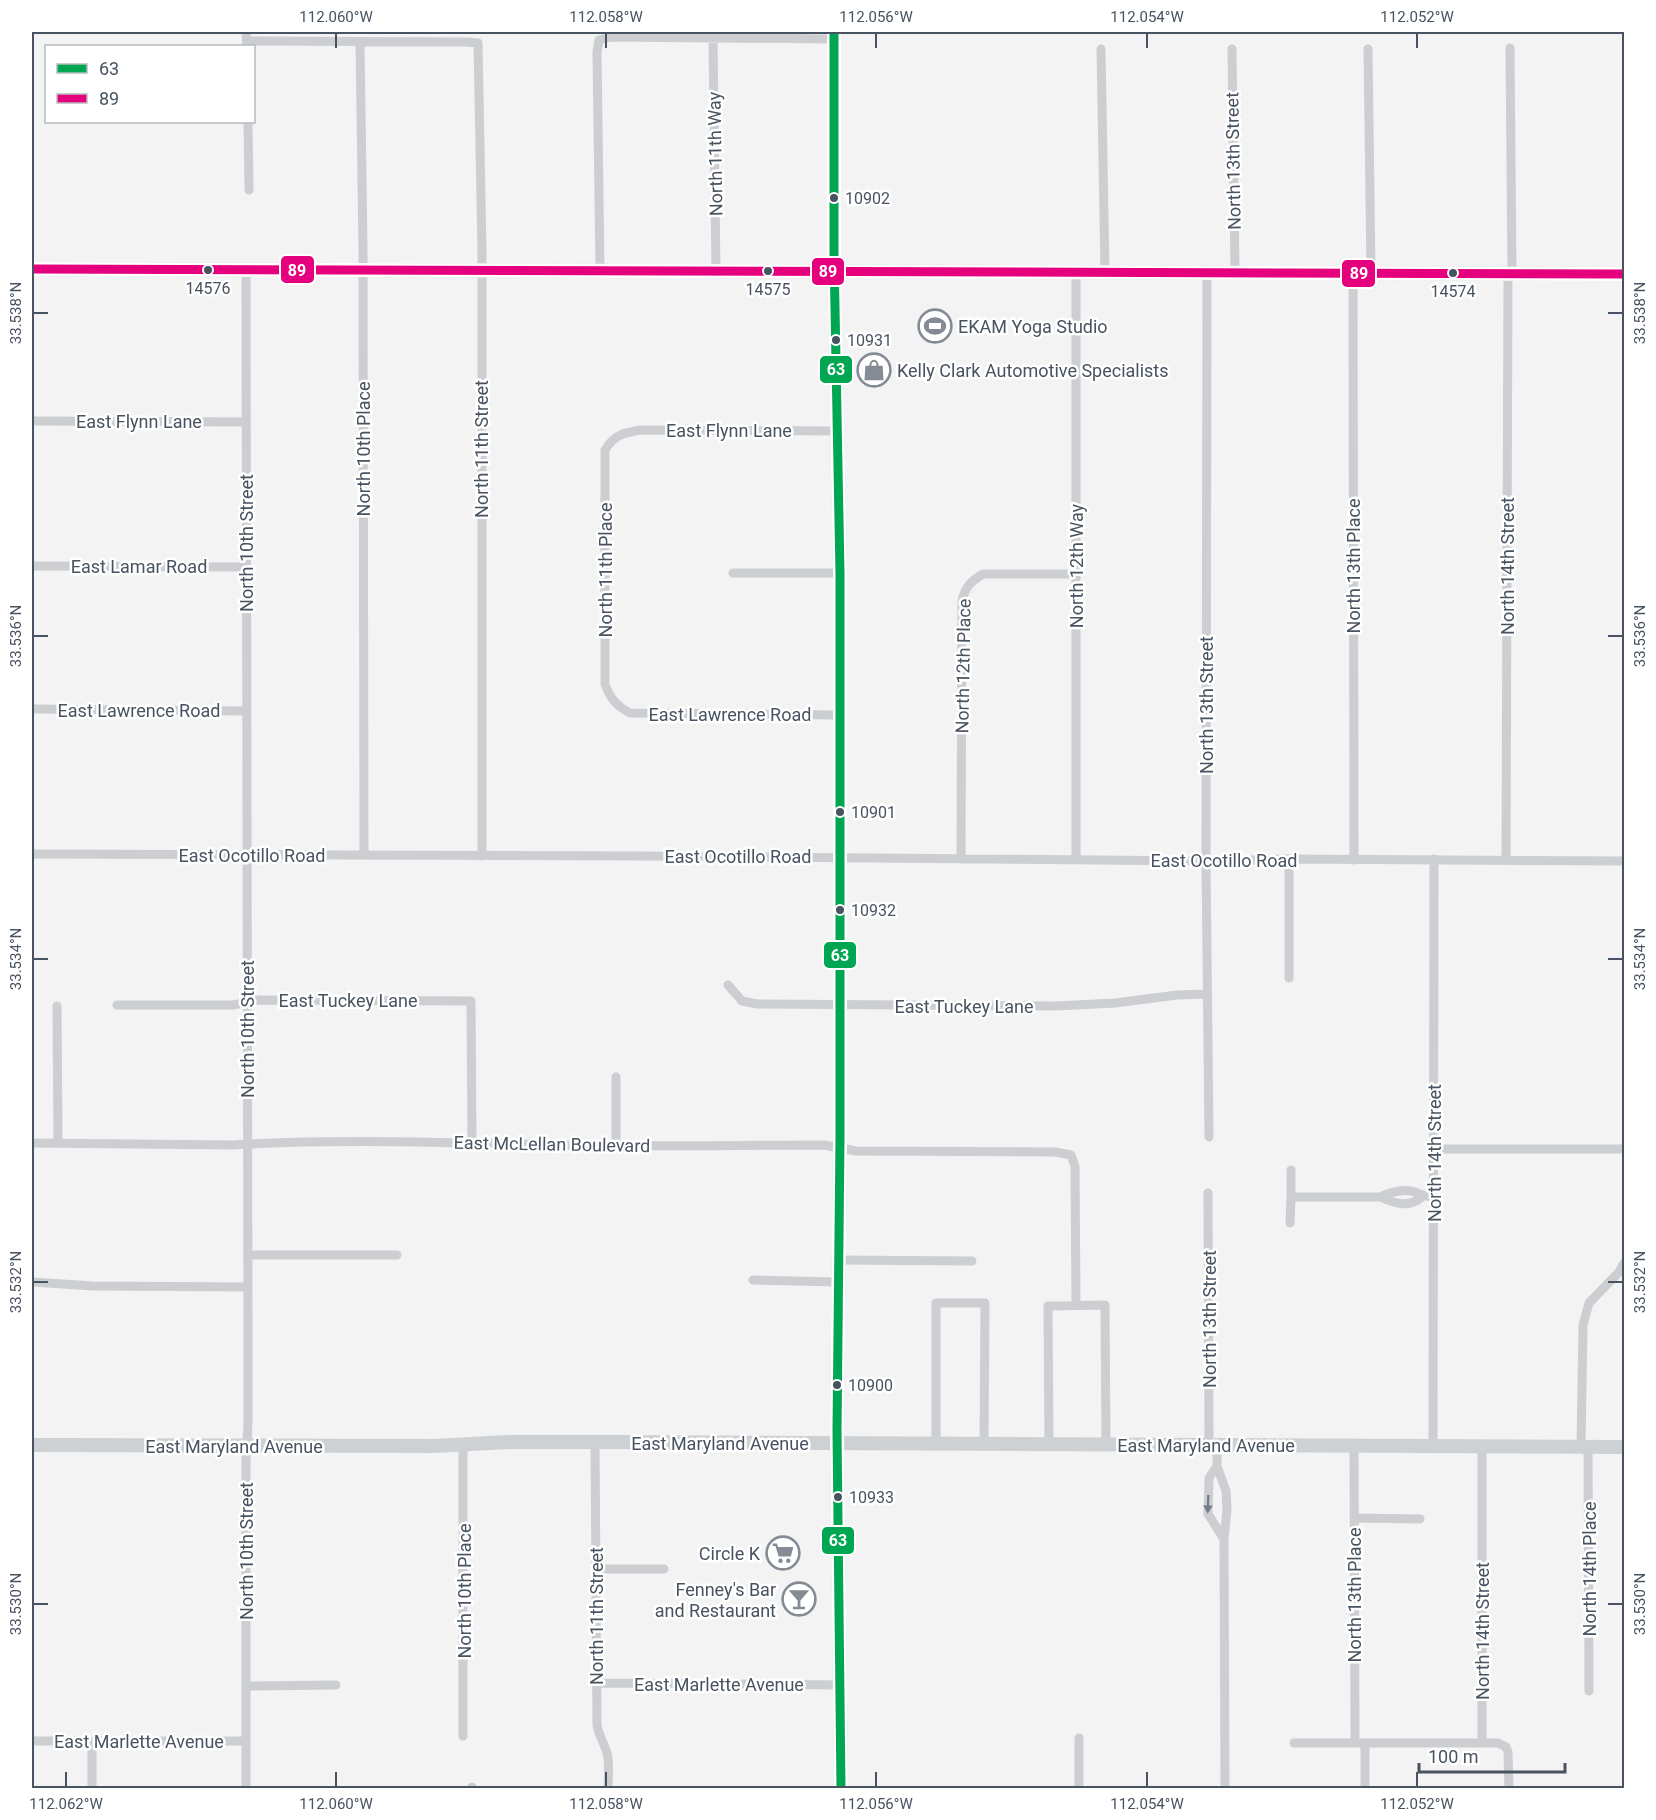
<svg xmlns="http://www.w3.org/2000/svg" width="1656" height="1820" viewBox="0 0 1656 1820" font-family="Roboto,sans-serif">
  <style>
    .lines { fill: none; stroke-linecap: round; stroke-linejoin: round }
    .street { stroke: #ccced2; stroke-width: 9 }
    .secondary { stroke: #ced1d4; stroke-width: 14 }
    .bus-1-casing { stroke: #fff; stroke-width: 14 }
    .bus-2-casing { stroke: #fff; stroke-width: 14 }
    .bus-1 { stroke: #00a651; stroke-width: 9 }
    .bus-2 { stroke: #e5007d; stroke-width: 9 }
    .oneway { fill: #767e89 }
    .ticks { fill: none; stroke: #485361; stroke-width: 2 }
    .bus-dot { fill: #485361; stroke: #fff; stroke-width: 2 }
    .labels { text-anchor: middle; dominant-baseline: central; stroke-width: 5; stroke-linejoin: round; paint-order: stroke }
    .bus-label { font-size: 16px; fill: #485361; stroke: #fff; text-anchor: start }
    .street-label { font-size: 18px; fill: #485361; stroke: #fff }
    .poi-label { font-size: 18px; fill: #485361; stroke: #fff; text-anchor: start }
    .line-badge { stroke: #fff; stroke-width: 2 }
    .badge-label { font-size: 16px; text-anchor: middle; font-weight: bold; fill: #fff }
    .neatline { fill: none; stroke: #485361; stroke-width: 2 }
    .ticks-label { font-size: 15px; text-anchor: middle; fill: #485361 }
  </style>
  <rect width="100%" height="100%" fill="#f3f3f3"/>
  <g class="lines">
    <path class="street" d="M246,32L247,46
      M713,38L716,271
      M247,41L467,42L478,43L482,252V856
      M360,42L363,251L364,855
      M1510,48L1512,274
      M1101,49L1105,272
      M1232,49L1235,273
      M1368,49L1371,273
      M248,122L249,190
      M246,269L248,1336V1423L246,1459V1788
      M600,270L597,52L599,40L610,37L834,39
      M1207,273L1206,861L1209,1137
      M1353,273L1354,860
      M32,421L246,422
      M836,431L640,430C623,433 614,435 605,450V684C609,697 618,707 630,713L840,715
      M32,566L246,567
      M733,573H840
      M32,709L246,711
      M32,854L642,856L1206,861L1289,859L1624,861
      M961,859L962,601C965,587 971,581 983,574H1076
      M1289,859V978
      M1506,859L1508,273
      M1076,860V272
      M728,985L742,1001L757,1004L1056,1006L1115,1003L1177,995L1207,994
      M117,1005H233L258,1000L471,1001L472,1143
      M57,1006L58,1143
      M616,1077V1145
      M32,1143L233,1145C342,1138 452,1143 560,1145C648,1147 736,1145 824,1145L856,1151L1055,1152L1071,1155L1075,1166L1076,1305
      M1434,1149H1624
      M1291,1170V1197H1380
      M1208,1193L1209,1444
      M1422,1197C1409,1208 1396,1204 1380,1197C1391,1192 1403,1188 1415,1192C1422,1195 1425,1197 1434,1197
      M1290,1223L1291,1197
      M248,1255H397
      M839,1260L972,1261
      M753,1280L839,1282
      M32,1282L93,1286L248,1287
      M595,1442L597,1725C599,1736 604,1743 607,1753C610,1764 608,1777 608,1788
      M936,1444V1303H985L984,1444
      M463,1445V1736
      M1049,1445L1048,1306L1105,1305L1106,1445
      M1217,1445V1466L1226,1491L1227,1510L1224,1539L1225,1788
      M1482,1446V1743
      M1354,1447L1355,1743
      M1433,1447L1434,859
      M1581,1447L1583,1325L1589,1303L1619,1272L1624,1263
      M1588,1447L1589,1691
      M1217,1466L1209,1478L1208,1514L1224,1539
      M1354,1518L1420,1519
      M597,1569H664
      M596,1683L841,1685
      M246,1686L336,1685
      M1079,1738V1788
      M32,1741H246
      M92,1741V1788
      M1294,1743H1498L1506,1747L1508,1752L1509,1788
      M1365,1743V1788
      M472,1787V1788"/>
    <path class="secondary" d="M834,32V255L840,573V1138L837,1431L841,1788
      M32,269L1624,274
      M32,1445L434,1446L507,1442H616L1624,1447"/>
    <defs>
      <path id="bus-1" d="M834,32V255L840,573V1138L837,1431L841,1788"/>
      <path id="bus-2" d="M32,269L1624,274"/>
    </defs>
    <use href="#bus-1" class="bus-1-casing"/>
    <use href="#bus-2" class="bus-2-casing"/>
    <use href="#bus-1" class="bus-1"/>
    <use href="#bus-2" class="bus-2"/>
  </g>
  <defs><path id="oneway-solid" d="M-6-.8H1V-3.2L6.5 0L1 3.2V.8H-6Z" transform="scale(1.5)"/></defs>
  <use class="oneway" href="#oneway-solid" transform="translate(1208 1504) rotate(92)"/>
  <path class="ticks" d="M336,33V48M606,33V48M876,33V48M1147,33V48M1417,33V48M33,313H48M1608,313H1623M33,636H48M1608,636H1623M33,959H48M1608,959H1623M33,1282H48M1608,1282H1623M33,1604H48M1608,1604H1623M66,1772V1787M336,1772V1787M606,1772V1787M876,1772V1787M1147,1772V1787M1417,1772V1787"/>
  <defs>
    <symbol id="stadium-ring" viewBox="-11 -11 22 22"><circle r="9.5" fill="#fff" stroke="#848b94" stroke-width="1.5"/><path d="M0-5a6.5 5 0 1 0 0 10a6.5 5 0 1 0 0-10ZM-3.5-1.8h7v3.6h-7Z" fill="#848b94"/></symbol>
    <symbol id="shop-ring" viewBox="-11 -11 22 22"><circle r="9.5" fill="#fff" stroke="#848b94" stroke-width="1.5"/><path d="M-5-2.5h2.3a2.7 3.5 0 0 1 5.4 0H5L5.5 6h-11ZM-1.5-2.5h3a1.5 2.3 0 0 0-3 0Z" fill="#848b94"/></symbol>
    <symbol id="supermarket-ring" viewBox="-11 -11 22 22"><circle r="9.5" fill="#fff" stroke="#848b94" stroke-width="1.5"/><path d="M-6-5.5h2.5l.6 2H6L4.5 2H-2.5L-4.4-4H-6ZM-1.5 3.2a1.3 1.3 0 1 0 .1 0ZM3 3.2a1.3 1.3 0 1 0 .1 0Z" fill="#848b94"/></symbol>
    <symbol id="bar-ring" viewBox="-11 -11 22 22"><circle r="9.5" fill="#fff" stroke="#848b94" stroke-width="1.5"/><path d="M-6-5H6L.8 .8V4.5H3.5V6h-7V4.5H-.8V.8Z" fill="#848b94"/></symbol>
  </defs>
  <g fill-rule="evenodd">
    <use href="#stadium-ring" x="916" y="307" width="38" height="38"/>
    <use href="#shop-ring" x="855" y="351" width="38" height="38"/>
    <use href="#supermarket-ring" x="764" y="1534" width="38" height="38"/>
    <use href="#bar-ring" x="780" y="1580" width="38" height="38"/>
  </g>
  <g class="bus-dot">
    <circle cx="834" cy="198" r="5"/>
    <circle cx="208" cy="270" r="5"/>
    <circle cx="768" cy="271" r="5"/>
    <circle cx="1453" cy="273" r="5"/>
    <circle cx="836" cy="340" r="5"/>
    <circle cx="840" cy="812" r="5"/>
    <circle cx="840" cy="910" r="5"/>
    <circle cx="837" cy="1385" r="5"/>
    <circle cx="838" cy="1497" r="5"/>
  </g>
  <g class="labels">
    <g class="bus-label">
      <text x="845" y="198">10902</text>
      <text x="208" y="288" text-anchor="middle">14576</text>
      <text x="768" y="289" text-anchor="middle">14575</text>
      <text x="1453" y="291" text-anchor="middle">14574</text>
      <text x="847" y="340">10931</text>
      <text x="851" y="812">10901</text>
      <text x="851" y="910">10932</text>
      <text x="848" y="1385">10900</text>
      <text x="849" y="1497">10933</text>
    </g>
    <g class="street-label">
      <text transform="translate(715 154) rotate(-91)">North 11th Way</text>
      <text transform="translate(1233 161) rotate(-91)">North 13th Street</text>
      <text x="139" y="421">East Flynn Lane</text>
      <text x="729" y="430">East Flynn Lane</text>
      <text transform="translate(363 449) rotate(-90)">North 10th Place</text>
      <text transform="translate(481 449) rotate(-90)">North 11th Street</text>
      <text transform="translate(246 543) rotate(-90)">North 10th Street</text>
      <text x="139" y="566">East Lamar Road</text>
      <text transform="translate(1076 566) rotate(-90)">North 12th Way</text>
      <text transform="translate(1353 566) rotate(-90)">North 13th Place</text>
      <text transform="translate(1507 566) rotate(-90)">North 14th Street</text>
      <text transform="translate(605 570) rotate(-90)">North 11th Place</text>
      <text transform="translate(963 666) rotate(-89)">North 12th Place</text>
      <text transform="translate(1206 705) rotate(-90)">North 13th Street</text>
      <text x="139" y="710">East Lawrence Road</text>
      <text x="730" y="714">East Lawrence Road</text>
      <text x="252" y="855">East Ocotillo Road</text>
      <text x="738" y="856">East Ocotillo Road</text>
      <text x="1224" y="860">East Ocotillo Road</text>
      <text x="348" y="1000">East Tuckey Lane</text>
      <text x="964" y="1006">East Tuckey Lane</text>
      <text transform="translate(247 1029) rotate(-90)">North 10th Street</text>
      <text transform="translate(552 1144) rotate(1)">East McLellan Boulevard</text>
      <text transform="translate(1434 1153) rotate(-90)">North 14th Street</text>
      <text transform="translate(1209 1319) rotate(-90)">North 13th Street</text>
      <text x="720" y="1443">East Maryland Avenue</text>
      <text x="1206" y="1445">East Maryland Avenue</text>
      <text x="234" y="1446">East Maryland Avenue</text>
      <text transform="translate(246 1551) rotate(-90)">North 10th Street</text>
      <text transform="translate(1589 1569) rotate(-90)">North 14th Place</text>
      <text transform="translate(464 1591) rotate(-90)">North 10th Place</text>
      <text transform="translate(1354 1595) rotate(-90)">North 13th Place</text>
      <text transform="translate(596 1616) rotate(-90)">North 11th Street</text>
      <text transform="translate(1482 1631) rotate(-90)">North 14th Street</text>
      <text x="719" y="1684">East Marlette Avenue</text>
      <text x="139" y="1741">East Marlette Avenue</text>
    </g>
    <g class="poi-label">
      <text x="958" y="326">EKAM Yoga Studio</text>
      <text x="897" y="370">Kelly Clark Automotive Specialists</text>
      <text x="760" y="1553" text-anchor="end">Circle K</text>
      <text x="776" y="1589" text-anchor="end">Fenney's Bar<tspan x="776" dy="21">and Restaurant</tspan></text>
    </g>
  </g>
  <g class="line-badge">
    <rect x="280" y="255" width="35" height="29" rx="6" fill="#e5007d"/>
    <rect x="811" y="257" width="34" height="29" rx="6" fill="#e5007d"/>
    <rect x="1341" y="259" width="35" height="29" rx="6" fill="#e5007d"/>
    <rect x="819" y="355" width="34" height="29" rx="6" fill="#00a651"/>
    <rect x="823" y="941" width="34" height="28" rx="6" fill="#00a651"/>
    <rect x="821" y="1526" width="34" height="29" rx="6" fill="#00a651"/>
  </g>
  <g class="badge-label">
    <text x="297" y="276">89</text>
    <text x="828" y="277">89</text>
    <text x="1359" y="279">89</text>
    <text x="836" y="375">63</text>
    <text x="840" y="961">63</text>
    <text x="838" y="1546">63</text>
  </g>
  <rect width="1656" height="1820" fill="none" stroke="#ffffff" stroke-width="66"/>
  <rect x="45" y="45" width="210" height="78" fill="#ffffff" stroke="#b6bac0" stroke-width="1.5"/>
  <rect x="57" y="64" width="30" height="9" fill="#00a651" stroke="#b6bac0" stroke-width="1.5"/>
  <text x="99" y="75" font-size="18" fill="#485361">63</text>
  <rect x="57" y="94" width="30" height="9" fill="#e5007d" stroke="#b6bac0" stroke-width="1.5"/>
  <text x="99" y="105" font-size="18" fill="#485361">89</text>
  <path d="M1419 1763v9h146v-9" fill="none" stroke="#485361" stroke-width="3"/>
  <text x="1428" y="1763" font-size="18" fill="#485361" stroke="#ffffff" stroke-width="4.5" paint-order="stroke">100 m</text>
  <rect x="33" y="33" width="1590" height="1754" class="neatline"/>
  <g class="ticks-label">
    <text x="336" y="22">112.060°W</text>
    <text x="606" y="22">112.058°W</text>
    <text x="876" y="22">112.056°W</text>
    <text x="1147" y="22">112.054°W</text>
    <text x="1417" y="22">112.052°W</text>
    <text transform="translate(16 313) rotate(-90)" y="5">33.538°N</text>
    <text transform="translate(1640 313) rotate(-90)" y="5">33.538°N</text>
    <text transform="translate(16 636) rotate(-90)" y="5">33.536°N</text>
    <text transform="translate(1640 636) rotate(-90)" y="5">33.536°N</text>
    <text transform="translate(16 959) rotate(-90)" y="5">33.534°N</text>
    <text transform="translate(1640 959) rotate(-90)" y="5">33.534°N</text>
    <text transform="translate(16 1282) rotate(-90)" y="5">33.532°N</text>
    <text transform="translate(1640 1282) rotate(-90)" y="5">33.532°N</text>
    <text transform="translate(16 1604) rotate(-90)" y="5">33.530°N</text>
    <text transform="translate(1640 1604) rotate(-90)" y="5">33.530°N</text>
    <text x="66" y="1809">112.062°W</text>
    <text x="336" y="1809">112.060°W</text>
    <text x="606" y="1809">112.058°W</text>
    <text x="876" y="1809">112.056°W</text>
    <text x="1147" y="1809">112.054°W</text>
    <text x="1417" y="1809">112.052°W</text>
  </g>
</svg>
